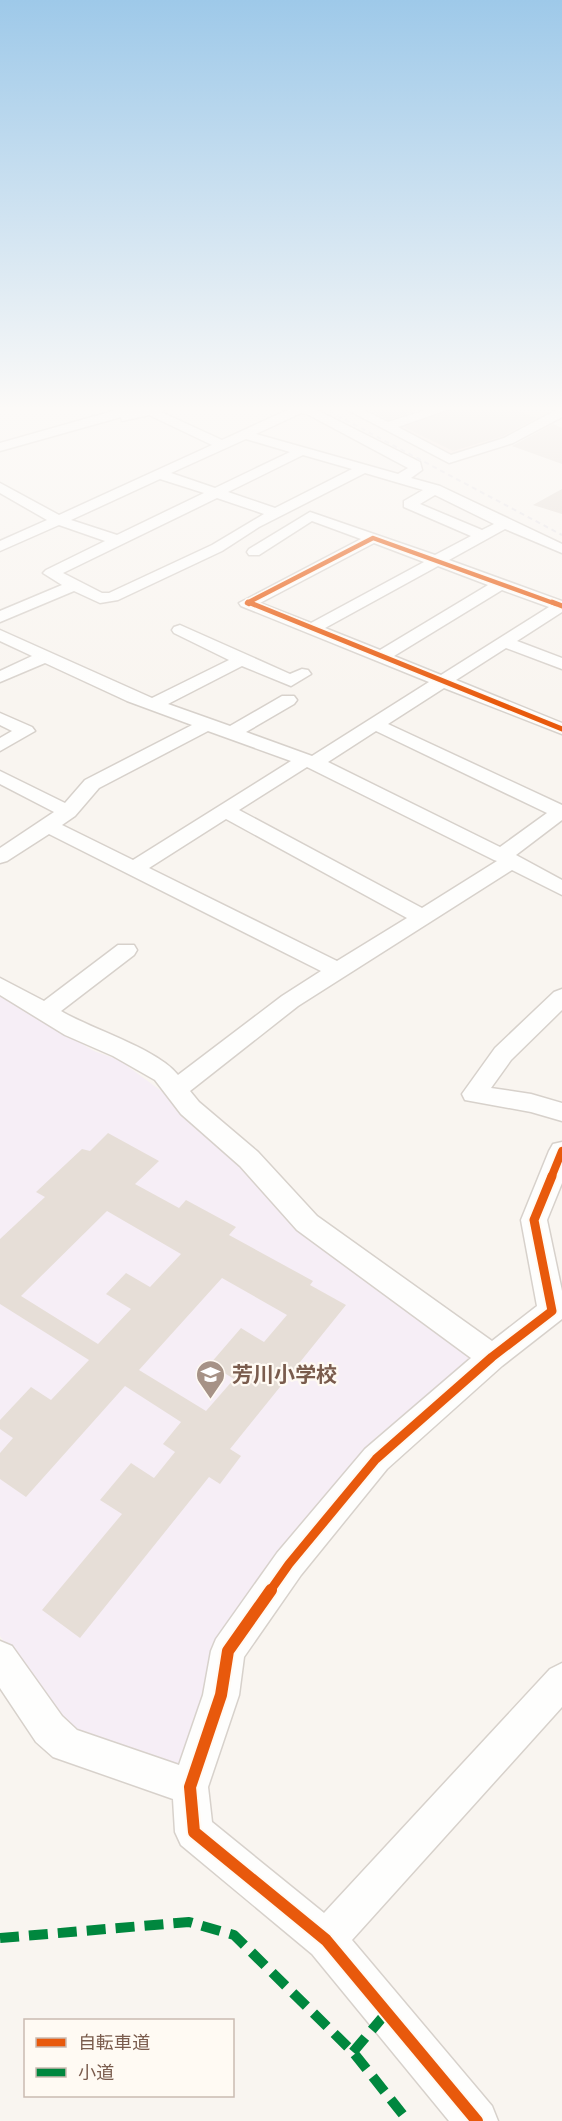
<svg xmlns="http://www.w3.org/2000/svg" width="562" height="2121" viewBox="0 0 562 2121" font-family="Poppins,'Noto Sans JP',sans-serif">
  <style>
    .commercial { fill: #f6e8e1 }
    .education { fill: #f6eef6 }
    .building { fill: #e6ded7; fill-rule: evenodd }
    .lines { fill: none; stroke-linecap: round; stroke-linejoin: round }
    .minor-casing { stroke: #d7d1cb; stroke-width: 3 }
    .minor { fill: #fefefd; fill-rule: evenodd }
    .rail { stroke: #e6e3e7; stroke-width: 2; stroke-dasharray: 5 4; stroke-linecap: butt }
    .quiet { stroke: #00873e; stroke-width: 10; stroke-dasharray: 19 10; stroke-linecap: butt }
    .cycleway-far4-casing { stroke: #fffaf3; stroke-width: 7 }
    .cycleway-far3-casing { stroke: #fffaf3; stroke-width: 8 }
    .cycleway-far2-casing { stroke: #fffaf3; stroke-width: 11 }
    .cycleway-far1-casing { stroke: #fffaf3; stroke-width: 13 }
    .cycleway-casing { stroke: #fffaf3; stroke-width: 16 }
    .cycleway-far4 { stroke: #e8590c; stroke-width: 4.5 }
    .cycleway-far3 { stroke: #e8590c; stroke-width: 5 }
    .cycleway-far2 { stroke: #e8590c; stroke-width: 8 }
    .cycleway-far1 { stroke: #e8590c; stroke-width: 9 }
    .cycleway { stroke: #e8590c; stroke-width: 12 }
    .labels { text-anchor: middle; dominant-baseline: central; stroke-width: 4.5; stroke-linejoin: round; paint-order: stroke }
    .near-poi-label { font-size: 21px; font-weight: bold; fill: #7a5c4d; stroke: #fffaf3; text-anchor: start }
  </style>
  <rect width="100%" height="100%" fill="#f9f5f0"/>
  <path class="commercial" d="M462,407H559L525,429L452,457L398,428Z"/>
  <path class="education" d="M0,995L94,1051L119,1060L160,1090L176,1106L471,1354L467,1362L375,1438L222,1631L195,1747L181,1763L163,1766L62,1726L0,1636Z"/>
  <path class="building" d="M363,407H428L388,420Z
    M457,407H508L537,418L503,436L453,451L404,427Z
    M553,424L562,428V464L512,446Z
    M562,489V514L533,505Z
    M108,1133L159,1161L135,1184L179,1208L186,1200L236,1227L229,1235L313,1281L310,1285L346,1305L230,1449L241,1456L220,1484L209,1477L80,1638L42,1610L122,1514L100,1500L131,1463L154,1478L175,1452L163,1444L181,1422L125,1386L26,1497L0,1479V1453L13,1438L0,1429V1420L31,1387L51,1400L89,1360L0,1304V1239L45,1197L36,1192L82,1149L90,1151ZM107,1211L181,1254L150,1287L126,1273L106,1294L131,1309L98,1344L21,1296ZM222,1278L287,1315L264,1342L241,1328L210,1364L234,1379L206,1411L139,1370Z"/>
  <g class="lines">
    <defs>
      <path id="minor" d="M127,407H170L161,412L222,440L294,407H311L420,462L422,470L411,478L440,486L562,544V553L505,529L449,560L562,601V612L517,641L562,658V669L506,648L456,680L562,723V734L444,688L388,724L562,805V820L516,855L562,880V895L512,870L298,1006L190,1091L199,1102L258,1152L317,1216L492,1341L537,1306L521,1220L549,1151L553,1144L562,1142V1183L547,1220L562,1291V1319L502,1366L387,1469L301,1575L244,1657L239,1695L208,1787L212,1822L324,1913L550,1669L562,1663V1707L352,1940L492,2106L498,2121H449L312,1954L181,1845L175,1832L173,1799L53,1757L36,1742L0,1688V1641L12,1646L62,1716L77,1730L179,1765L203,1695L211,1651L216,1639L277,1553L365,1449L471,1358L297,1230L240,1166L181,1114L155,1080L113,1056L65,1035L0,995V978L44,1001L118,945H134L137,950L134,955L61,1011C91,1029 158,1049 178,1075L282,996L321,971L49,834L7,861L0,863V848L54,812L0,784V771L65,803L85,780L192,725L127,701L45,663L0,682V671L32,656L0,641V630L152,698L229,660L174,633L172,630L174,627L180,625L290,674L302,669L308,670L311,674L291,686L242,666L168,704L230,726L282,696H294L297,700L294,704L246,732L312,756L429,682L241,606L239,603L361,539L312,521L259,555H249L247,552L249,549L310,512L435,555L471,536L404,507V501L423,490L365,473L259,527L222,551L118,600L100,603L74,591L0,622V611L62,585L43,573L46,570L105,541L59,525L0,551V541L47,520L0,493V483L59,515L212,445L149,415L122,421L121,417L0,451V443ZM301,413L307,414L408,468L398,474L256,434ZM246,439L290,452L215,488L171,473ZM303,455L352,469L275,508L228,492ZM160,479L204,493L117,535L71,520ZM435,495L494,524L482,530L420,504ZM217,498L264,514L212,545L109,593H102L63,573ZM374,543L424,562L311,623L260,603ZM438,566L488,585L380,650L325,628ZM502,590L549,607L441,675L394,656ZM208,731L291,761L133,860L62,825L75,816L99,788ZM376,731L547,813L500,847L328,762ZM307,767L494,860L497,861L422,908L239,810ZM226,819L407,918L337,961L149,868Z
        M342,407H358L388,422L436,407H455L398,427L451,455L504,438L562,407V417L513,443L449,463Z
        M0,713L32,727L35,731L0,751V738L12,731L0,725Z
        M562,989V1010L511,1060L491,1088L531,1094L562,1103V1121L531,1112L465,1100L462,1094L495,1048L554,992Z"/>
    </defs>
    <use href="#minor" class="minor-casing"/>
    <use href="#minor" class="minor"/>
    <path class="rail" d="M321,407L562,535"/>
    <path class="quiet" d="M0,1938L189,1922L234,1935L353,2052L408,2121
      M353,2052L387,2012"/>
    <defs>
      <path id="cycleway-far4" d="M249,604L247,603L373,538L556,604"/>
      <path id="cycleway-far3" d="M248,602L562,729
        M552,602L562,606"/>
      <path id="cycleway-far2" d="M551,1178L562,1151"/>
      <path id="cycleway-far1" d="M270,1591L289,1564L376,1459L492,1357L552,1311L534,1220L552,1176"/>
      <path id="cycleway" d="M271,1590L228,1651L221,1695L190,1787L194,1832L326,1940L477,2121"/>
    </defs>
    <use href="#cycleway-far4" class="cycleway-far4-casing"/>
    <use href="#cycleway-far3" class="cycleway-far3-casing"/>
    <use href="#cycleway-far2" class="cycleway-far2-casing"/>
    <use href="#cycleway-far1" class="cycleway-far1-casing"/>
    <use href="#cycleway" class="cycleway-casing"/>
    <use href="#cycleway-far4" class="cycleway-far4"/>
    <use href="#cycleway-far3" class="cycleway-far3"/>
    <use href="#cycleway-far2" class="cycleway-far2"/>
    <use href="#cycleway-far1" class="cycleway-far1"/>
    <use href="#cycleway" class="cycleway"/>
  </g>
  <linearGradient id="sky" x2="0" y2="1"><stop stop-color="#9ec9e9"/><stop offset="0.58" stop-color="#fcfaf8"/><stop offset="1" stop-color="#fcfaf8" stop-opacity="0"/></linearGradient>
  <rect width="562" height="704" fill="url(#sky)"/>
  <defs>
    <symbol id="school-pin" viewBox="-11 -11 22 30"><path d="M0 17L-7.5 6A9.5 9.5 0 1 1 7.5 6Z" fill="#a69286" stroke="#fffaf3"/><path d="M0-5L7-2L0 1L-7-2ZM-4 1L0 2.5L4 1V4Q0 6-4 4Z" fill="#fff"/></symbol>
  </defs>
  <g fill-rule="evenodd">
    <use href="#school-pin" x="194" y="1358" width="33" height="45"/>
  </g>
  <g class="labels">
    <g class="near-poi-label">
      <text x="232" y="1374">芳川小学校</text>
    </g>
  </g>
  <rect x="24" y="2019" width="210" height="78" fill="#fffaf3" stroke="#cabbb1" stroke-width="1.5"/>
  <rect x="36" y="2038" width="30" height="9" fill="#e8590c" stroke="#cabbb1" stroke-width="1.5"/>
  <text x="78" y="2049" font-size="18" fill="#7a5c4d">自転車道</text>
  <rect x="36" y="2068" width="30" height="9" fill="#00873e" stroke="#cabbb1" stroke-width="1.5"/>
  <text x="78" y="2079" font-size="18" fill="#7a5c4d">小道</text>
</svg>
